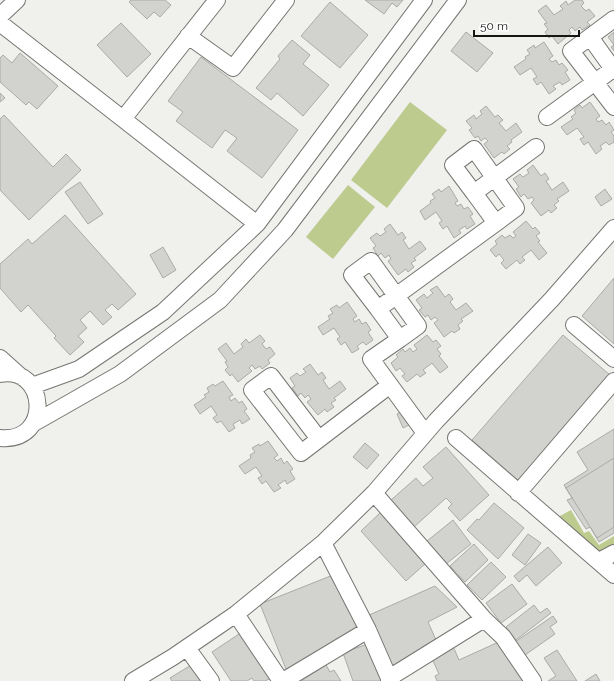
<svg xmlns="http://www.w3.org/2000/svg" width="614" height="681" viewBox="0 0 614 681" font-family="Raleway,sans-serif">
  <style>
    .green { fill: #bdcb8f }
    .building { fill: #d2d3cf; stroke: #aaaba7 }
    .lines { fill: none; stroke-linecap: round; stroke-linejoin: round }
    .street-casing { stroke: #757672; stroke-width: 18 }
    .street { stroke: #fff; stroke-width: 16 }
  </style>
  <rect width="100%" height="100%" fill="#f0f1ed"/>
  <path class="green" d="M410,102L447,130L387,208L351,180Z
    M348,185L375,207L333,259L306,237Z
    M571,510L584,533L589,531L599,545L614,536V544L597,553L558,517Z"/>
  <path class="building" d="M131,0H165L171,5L160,17L154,12L147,19L129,2Z
    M365,0H403L397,7L392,3L384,14Z
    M575,0H582L584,3L581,6L586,11L589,9L595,16L587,22L590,25L582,30L580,27L575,31L572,27L569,30L571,33L558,44L552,36L549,38L545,32L548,29L544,24L547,23L538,11L546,5L554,15L563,9L560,6L566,1L568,5Z
    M330,2L368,35L340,68L301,36Z
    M121,23L151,54L127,77L97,45Z
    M466,32L493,53L477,72L451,51Z
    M614,32V51L611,47L614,45L608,37Z
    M292,40L310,55L303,64L329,85L303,116L277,93L271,100L256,88L280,59L278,56Z
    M544,42L553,56L549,59L552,62L556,60L559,65L562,63L568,70L565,72L570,80L562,85L560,82L553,86L556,89L549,94L541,82L537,85L533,79L537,77L531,68L520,75L514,67L526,59L525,57L530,54L527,50L534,45L535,48Z
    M20,53L58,86L37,109L29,102L26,105L0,82V58L3,55L12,63Z
    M201,57L298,130L262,178L227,151L237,138L225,130L212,148L176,121L183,112L168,101Z
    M0,93L5,98L0,102Z
    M590,102L600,116L596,119L598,122L602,120L606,125L609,122L614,130L611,132L614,136V142L609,145L606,142L600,146L602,149L596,154L588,142L584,145L580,139L584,137L577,128L567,135L561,127L573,119L571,117L576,113L574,110L580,105L582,108Z
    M486,106L495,117L498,115L503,120L499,123L506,131L516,123L522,132L511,140L512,142L507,146L510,149L504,154L502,152L494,158L484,144L488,141L485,138L481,141L478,136L475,138L469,130L472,128L466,121L474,115L476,119L482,114L480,111Z
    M4,115L53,167L66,154L81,170L29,220L0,190V119Z
    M533,165L541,176L545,173L549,179L546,181L552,190L563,182L569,191L557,199L559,201L554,205L557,208L551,213L549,210L541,216L531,203L534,200L532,197L528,199L524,194L521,197L516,189L519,187L513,179L520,174L523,177L529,173L527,170Z
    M80,182L103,214L88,224L65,192Z
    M449,186L458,201L455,203L457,206L461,204L464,209L468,207L473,214L470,216L475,224L467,229L465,226L459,230L461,233L454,238L447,226L443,229L439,223L442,221L436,212L425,220L420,211L431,203L430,201L435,198L432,194L439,189L441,192Z
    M605,189L612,199L601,206L595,197Z
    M65,215L136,294L118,310L112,304L105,310L112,317L103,325L90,311L80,320L87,328L78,336L84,342L70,355L54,338L56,336L28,305L21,312L0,288V264L28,239L32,244Z
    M526,221L533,229L535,227L540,233L536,236L540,241L538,242L547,253L539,260L531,250L522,257L525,260L520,264L517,260L506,269L501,263L504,260L499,254L496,257L490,250L497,244L495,241L502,235L505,238L510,235L513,238L516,236L513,232Z
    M390,224L398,235L402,232L406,238L403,240L409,249L420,241L426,249L414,258L416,260L411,263L414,267L408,272L406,269L398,275L388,261L391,259L389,255L385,258L381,253L378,256L373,248L376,246L370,238L377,233L380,236L386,232L384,229Z
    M163,247L176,270L163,278L150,255Z
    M614,278V344L582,316Z
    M437,286L445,297L449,294L453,299L450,302L456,310L466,303L473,311L461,319L463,321L458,325L460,329L454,333L452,331L444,337L434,323L438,320L435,317L431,320L428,315L425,317L419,310L422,308L416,300L424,294L427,298L433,293L430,290Z
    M347,302L357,316L353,319L355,322L359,319L362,324L366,322L371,330L368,332L373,340L366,345L363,342L357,346L359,349L352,353L345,342L341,345L337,339L340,337L334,328L323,335L318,327L330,319L328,316L333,313L330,309L337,305L339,308Z
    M260,335L265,341L262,344L266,349L270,347L275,354L268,360L270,363L262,369L260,366L255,369L252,365L249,368L252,371L238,382L232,374L230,376L225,370L228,367L225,362L227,361L218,349L226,343L234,354L243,347L241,344L246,339L249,343Z
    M427,335L433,342L436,340L441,346L437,349L441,354L439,356L448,367L440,373L432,363L423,370L426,373L420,377L417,374L407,382L402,376L405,374L400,368L396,371L391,363L398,357L396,355L403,349L405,352L410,348L413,352L417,349L414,345Z
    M563,335L610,375L519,481L472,440Z
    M310,364L318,375L322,372L326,378L323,380L329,389L340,381L346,389L334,398L336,400L331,403L334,407L327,412L325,409L318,415L307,402L311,399L308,395L305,398L301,393L298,396L292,388L295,386L290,378L297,373L300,376L306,372L303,369Z
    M223,381L233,395L229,397L231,401L235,398L239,403L242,401L247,409L244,411L250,419L242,424L240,420L233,424L235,428L229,432L221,421L217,423L213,418L217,415L211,406L200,414L194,405L206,397L204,395L209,392L207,388L213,384L215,386Z
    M404,410L411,424L403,428L397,414Z
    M614,429V533L599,542L590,527L586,529L567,500L572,498L564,485L588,470L577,452Z
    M268,441L278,455L274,458L277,461L281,458L284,464L287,461L293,469L290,471L295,479L287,484L285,480L278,485L281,488L274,492L266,481L262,484L258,478L262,476L256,467L245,474L239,466L251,458L250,455L255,452L252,448L259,444L260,446Z
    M365,443L379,455L367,469L353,457Z
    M446,447L489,495L460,521L448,508L452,504L446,498L414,527L390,501L416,478L423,486L433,478L423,467Z
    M614,458V527L597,538L566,488Z
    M494,503L524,528L498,559L467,530L477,519L479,520Z
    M381,512L427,562L406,581L361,531Z
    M453,520L471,544L446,564L427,541Z
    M528,534L541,543L525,565L512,555Z
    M474,544L488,560L465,582L450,566Z
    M548,547L562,563L536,586L527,575L519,582L514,576Z
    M491,562L506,577L482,600L467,585Z
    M338,573L364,638L286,669L260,604Z
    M512,584L527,604L501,623L486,603Z
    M435,586L457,607L428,622L436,640L422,647L425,651L391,667L367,616Z
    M534,605L540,613L547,608L551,613L516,640L506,627Z
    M553,616L557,622L550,627L555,634L525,655L515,642Z
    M248,628L271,678L265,681H254L252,678L247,681H231L212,652Z
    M503,640L523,681H437L435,676L439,674L430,654L452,644L459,660Z
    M370,643L384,681H353L343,653Z
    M557,650L577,681H548L556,676L544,658Z
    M201,659L215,681H172L170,678Z
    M326,665L330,672L334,670L341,681H301Z
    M596,674L600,681H585Z"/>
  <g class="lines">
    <defs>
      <path id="street" d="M217,0L123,119L257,224
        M0,16L17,0
        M614,19L571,51L614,107
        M0,23L123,119
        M188,36L233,68L286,0
        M590,37L613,69
        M547,117L613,69L614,71
        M474,193L453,165L474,149L516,208L496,223
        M378,309L352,275L371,261L418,326L400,339
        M574,325L614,359
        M0,358L20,376
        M0,374C47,365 53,443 0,438
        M32,386L79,369L163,312L257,224L424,0
        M34,423L120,374L220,300L285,230L458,0
        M425,433L371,359L400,339L378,309L496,223L474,193L536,147
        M456,438L614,575
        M319,439L271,376L252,390L301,453L390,385
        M374,493L484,619L503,637L533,681
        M518,493L614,381
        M323,543L368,630L389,678V681
        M599,561L614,553
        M236,614L281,681
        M187,648L211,681
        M389,678L484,619
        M133,681L173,657L236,614L323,543L374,493L436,421L552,299L614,228
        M283,681L368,630"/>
    </defs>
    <use href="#street" class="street-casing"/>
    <use href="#street" class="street"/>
  </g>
  <path d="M474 30v6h105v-6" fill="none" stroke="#151514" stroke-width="2"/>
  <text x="480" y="30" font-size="12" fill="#151514" stroke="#ffffff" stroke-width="3" paint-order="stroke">50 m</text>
</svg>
